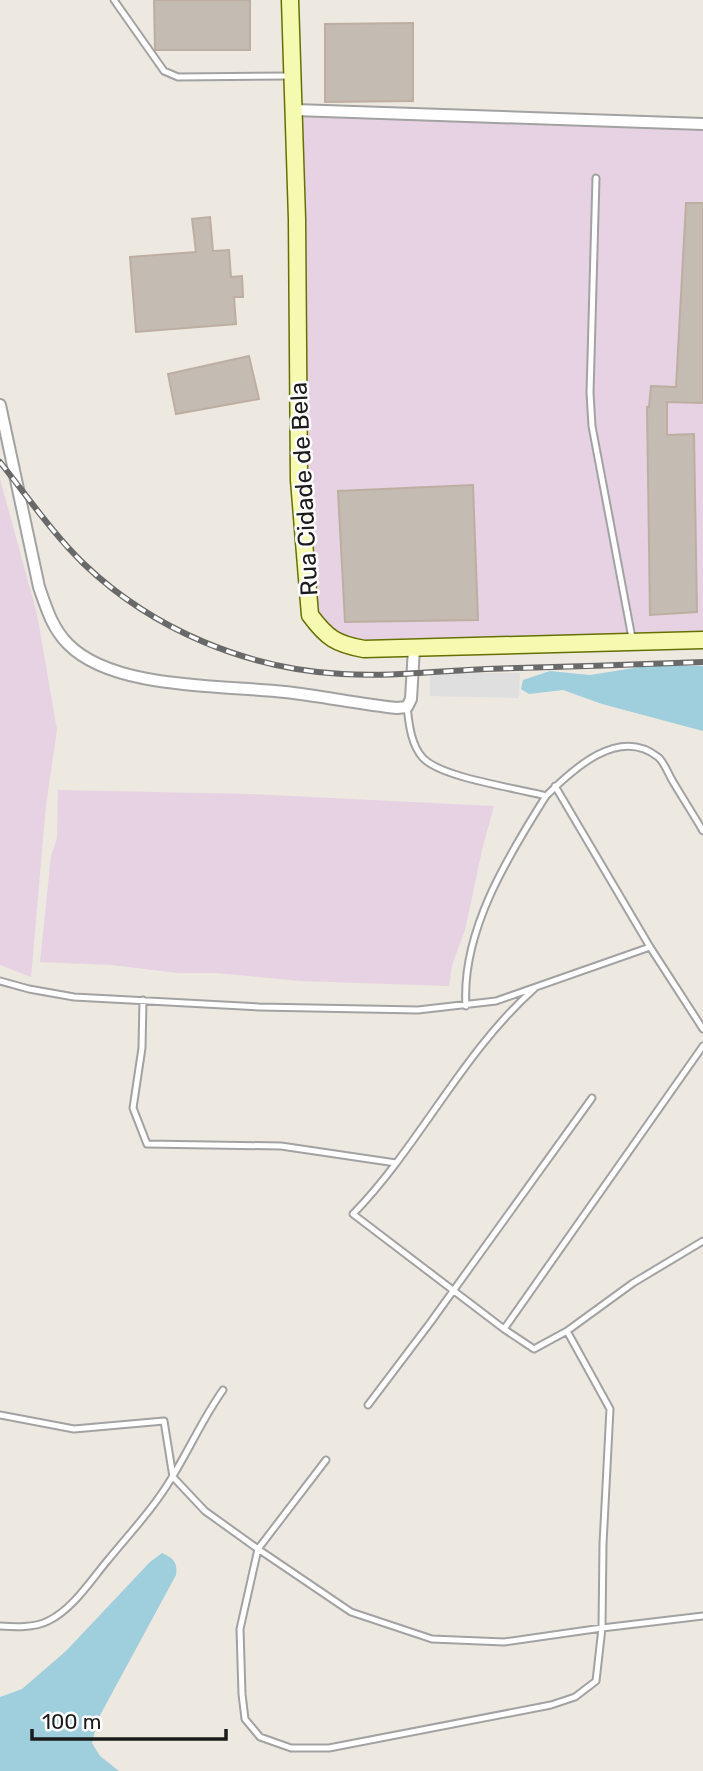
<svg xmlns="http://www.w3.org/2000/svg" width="703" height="1771" viewBox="0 0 703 1771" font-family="Rubik,sans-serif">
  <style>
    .industrial { fill: #e6d2e2 }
    .parking { fill: #dfdfdf }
    .water { fill: #9fcedc }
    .building { fill: #c4bbb3; stroke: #beaea2; stroke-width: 2 }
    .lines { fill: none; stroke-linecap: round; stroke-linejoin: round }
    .lane-casing { stroke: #a2a2a2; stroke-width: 9 }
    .street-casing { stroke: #a2a2a2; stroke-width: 14 }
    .secondary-casing { stroke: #657004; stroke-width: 19 }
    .lane { stroke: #fff; stroke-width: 5 }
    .street { stroke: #fff; stroke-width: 10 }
    .secondary { stroke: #f6fab1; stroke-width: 16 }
    .rail-casing { stroke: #696969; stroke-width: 6 }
    .rail { stroke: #fff; stroke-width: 3.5; stroke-dasharray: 10; stroke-linecap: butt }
    .labels { text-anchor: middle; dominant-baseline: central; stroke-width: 5; stroke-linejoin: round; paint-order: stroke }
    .street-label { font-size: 24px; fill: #1b1b1b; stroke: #fff }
  </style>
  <rect width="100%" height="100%" fill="#ede8e0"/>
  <path class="industrial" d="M295,110L703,124V639L341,644L310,615Z
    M0,479L37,614L57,730L46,805L31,977L0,965Z
    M58,790L251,794L494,806L482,850L465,930L452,965L449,986L300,981L216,973H178L112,965L40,962L51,856L57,838Z"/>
  <path class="parking" d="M430,673H520L519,698L430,696Z"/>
  <path class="water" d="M653,665L703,666V731L602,704L563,690L529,694L521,689L523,680L550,671L590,675Z
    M162,1553C173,1558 178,1562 176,1575L98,1719L92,1743L100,1756L119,1771H0V1697L22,1689L66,1651L150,1562Z"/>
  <path class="building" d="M154,0H250V50H155Z
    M413,23V101L325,102V24Z
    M686,203H703V403L667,402V435L694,434L697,612L650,615L647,407H649L651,386L676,387Z
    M210,217L213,251L229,250L231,277L242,276L243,297H234L236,324L136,332L130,257L196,252L192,219Z
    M249,356L259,399L176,414L168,374Z
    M473,485L478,620L345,622L338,491Z"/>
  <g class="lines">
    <defs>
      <path id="lane" d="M114,0L164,71L178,77L289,76
        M596,178L590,393L592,426L632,638
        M407,707C409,724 411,745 423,758C442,778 517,788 546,796C573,769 619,726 658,757C664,762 668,773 672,780C682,797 693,814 703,831
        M555,786L650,947
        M0,981L29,989L74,997L259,1007L418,1010L496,1001L650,947L703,1029
        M143,1000L142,1048L133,1108L147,1144L281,1146L396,1163
        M466,1006C461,932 508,856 546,796
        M703,1046L504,1329L534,1349L567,1331L633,1283L703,1241
        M504,1329L353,1214C420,1145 462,1053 534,989
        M567,1331L610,1409L603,1544L602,1628L703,1616
        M368,1405L430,1323L592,1098
        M0,1415L74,1429L164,1421L173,1477L205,1511L258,1549L240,1629L242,1694L245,1719L260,1737L291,1748H329L551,1705L575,1697L596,1681L602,1628L504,1642L432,1639L351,1612L258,1549L326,1460
        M0,1626C15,1627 34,1628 48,1621C73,1609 91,1580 108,1560C130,1533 153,1509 171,1479C189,1450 203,1418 223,1390"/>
      <path id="street" d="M295,110L703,124
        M0,405L39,587C46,607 52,628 68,644C113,690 223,685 285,692C322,696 359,704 397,708L407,707L411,699L414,648"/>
      <path id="secondary" d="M290,0L297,219L299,480L310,615C327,638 336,644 364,649L703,640"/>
    </defs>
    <use href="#lane" class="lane-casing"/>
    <use href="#street" class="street-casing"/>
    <use href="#secondary" class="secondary-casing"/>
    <use href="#lane" class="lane"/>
    <use href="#street" class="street"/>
    <use href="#secondary" class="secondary"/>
    <defs>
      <path id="rail" d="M0,462C27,496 53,534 84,564C153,630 248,669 342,674C389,677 438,671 486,669C558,667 631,665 703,662"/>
    </defs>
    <use href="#rail" class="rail-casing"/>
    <use href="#rail" class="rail"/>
  </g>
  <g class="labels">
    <g class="street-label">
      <text transform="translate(304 489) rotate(-93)">Rua Cidade de Bela</text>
    </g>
  </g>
  <path d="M32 1729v10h194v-10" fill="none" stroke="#1b1b1b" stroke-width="3.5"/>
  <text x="42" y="1729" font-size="21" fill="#1b1b1b" stroke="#ffffff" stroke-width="5" paint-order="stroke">100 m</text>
</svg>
